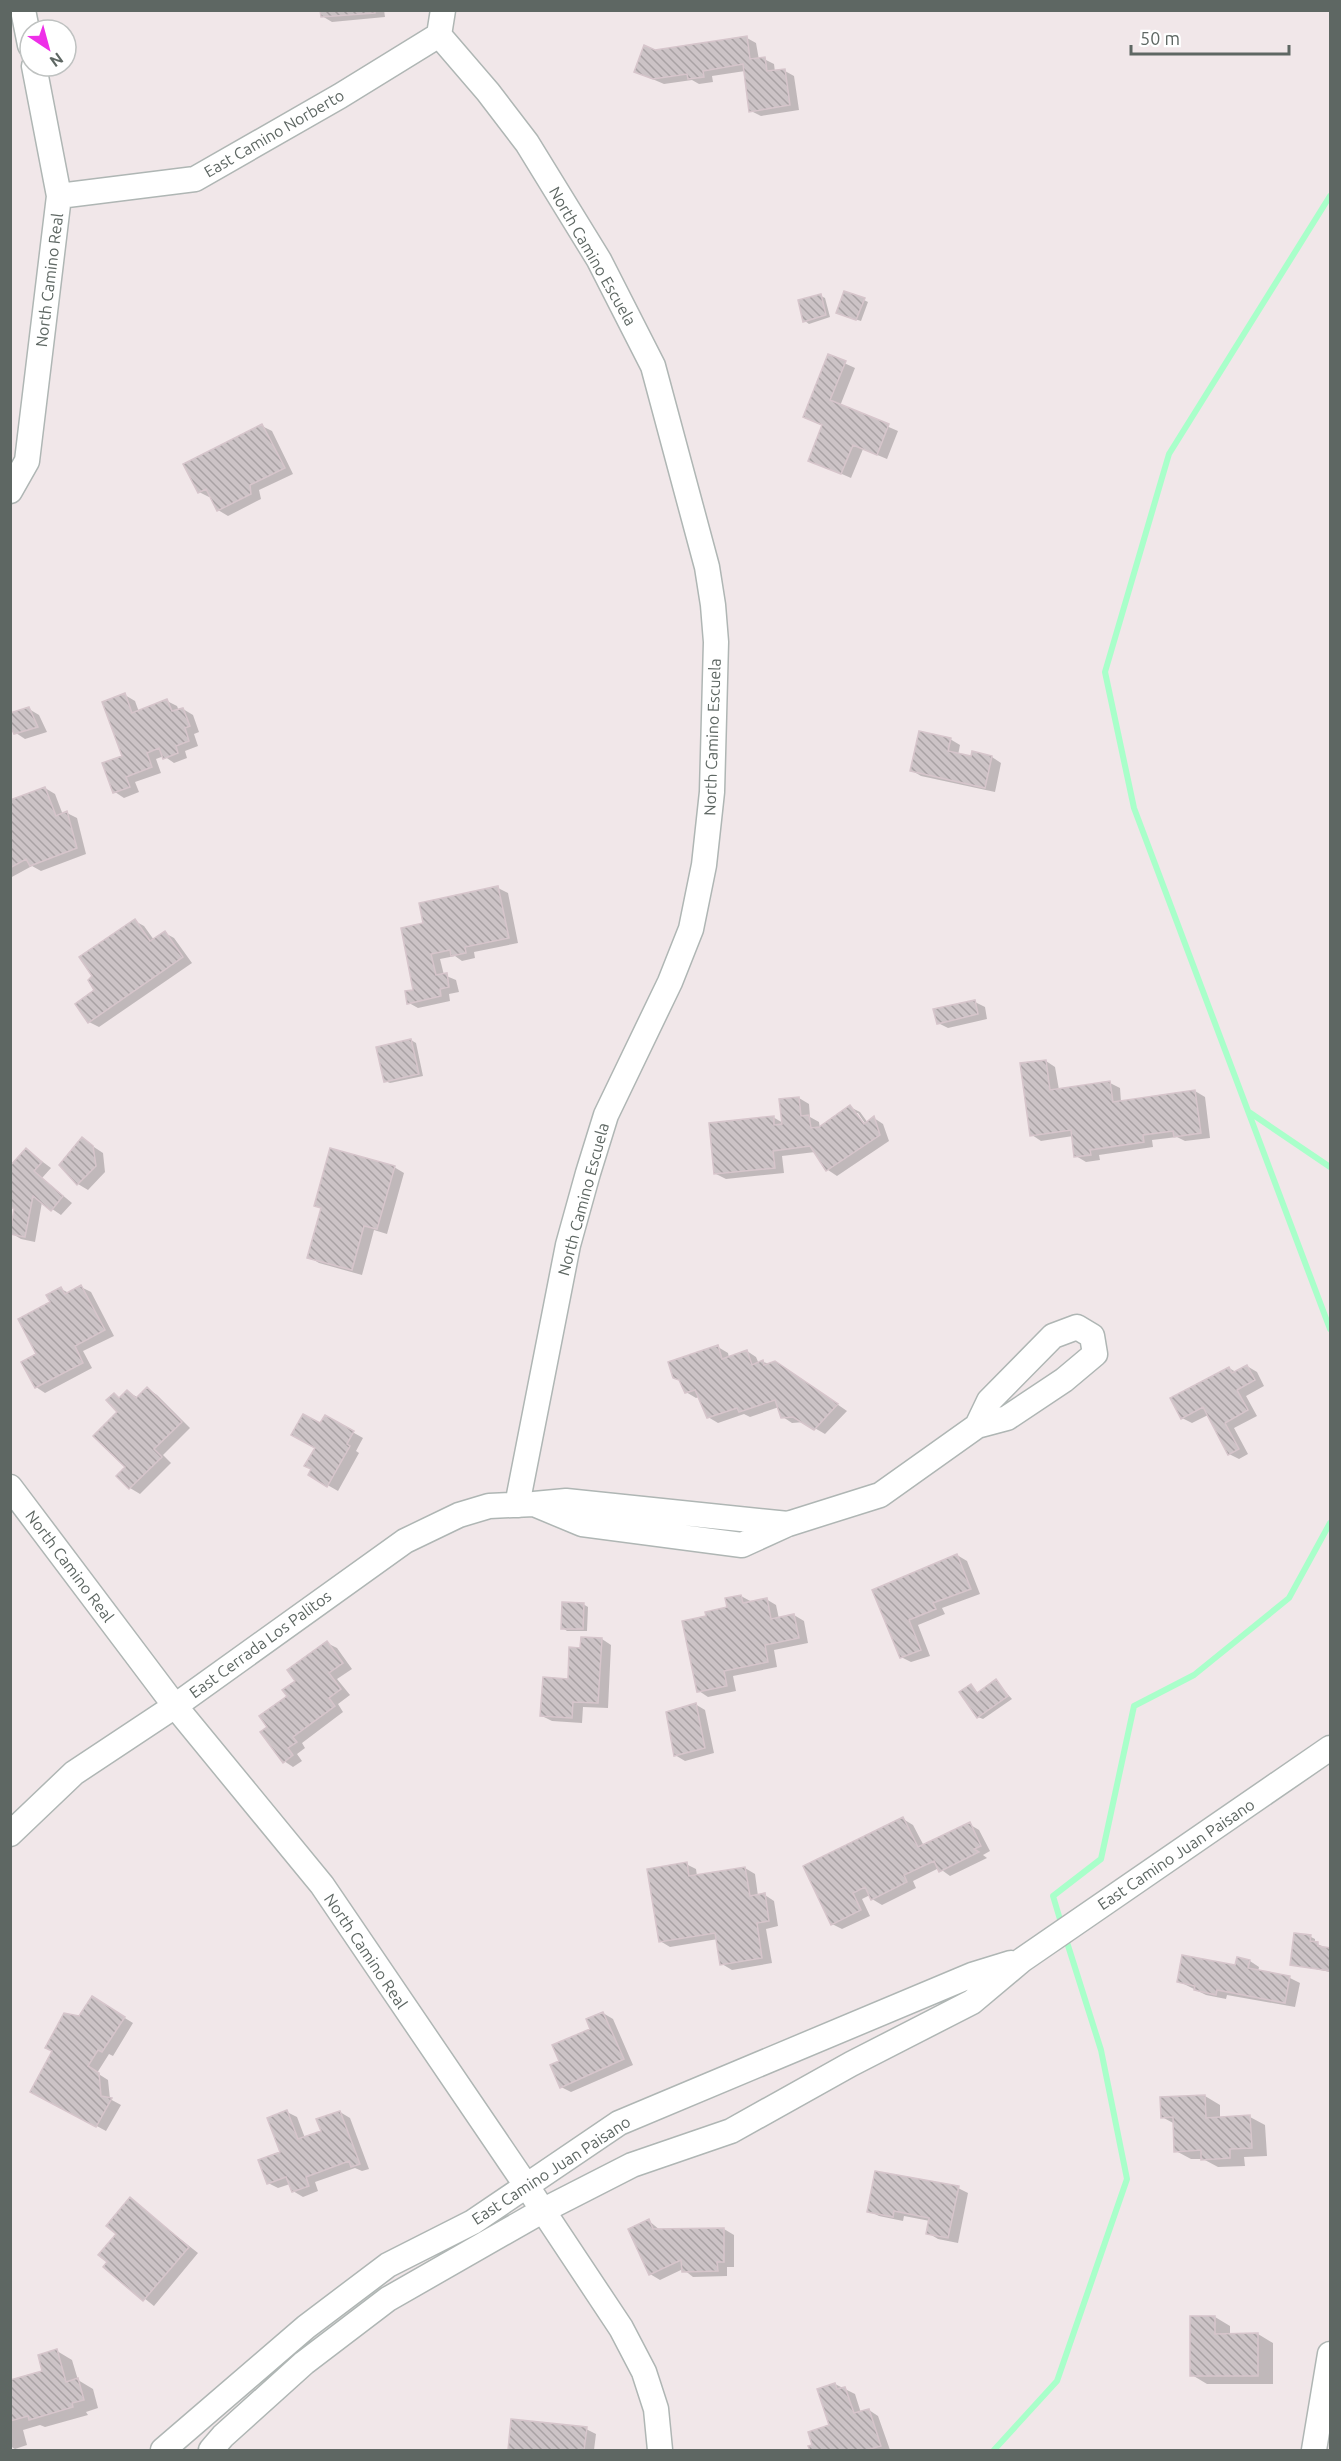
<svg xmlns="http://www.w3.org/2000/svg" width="1341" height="2461" viewBox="0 0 1341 2461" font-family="Ubuntu,sans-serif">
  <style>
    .shadow { fill: #0003; fill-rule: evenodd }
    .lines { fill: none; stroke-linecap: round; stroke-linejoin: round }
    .stream { stroke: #a9ffca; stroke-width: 6 }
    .building { fill: url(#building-back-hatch); stroke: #d6c5cb; stroke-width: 1.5 }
    .minor-casing { stroke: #afb6b4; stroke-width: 27 }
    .minor { stroke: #fff; stroke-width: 24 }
    .labels { text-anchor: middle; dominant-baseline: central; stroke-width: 4.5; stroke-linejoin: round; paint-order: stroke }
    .street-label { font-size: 16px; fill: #5e6763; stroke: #fff }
  </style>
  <defs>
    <pattern id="building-back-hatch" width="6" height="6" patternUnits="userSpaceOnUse" patternTransform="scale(1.5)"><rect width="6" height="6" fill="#ccc3c6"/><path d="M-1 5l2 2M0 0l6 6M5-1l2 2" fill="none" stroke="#a9a2a4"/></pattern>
  </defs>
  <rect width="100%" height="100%" fill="#f1e7e9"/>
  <path class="shadow" d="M322,10H384L385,17L332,22L322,16Z
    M747,38L756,43L759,60L764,59L774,64L775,72L785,71L794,76L799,110L761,116L751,111L745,71L712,76L713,82L699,84L692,80L664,84L636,72L655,51Z
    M821,296L825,298L830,317L809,324L805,321Z
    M864,300L868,302L861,321L842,315Z
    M829,356L855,368L840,406L898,431L887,459L863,449L851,478L810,460L823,426L804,417Z
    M262,426L272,431L293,474L259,490L261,499L228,516L218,510L211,496L209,497L199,492Z
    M125,695L135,701L139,712L167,701L177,706L179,711L183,709L193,715L199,732L194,734L198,746L185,751L187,758L174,763L164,756L156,759L161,773L135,782L139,792L124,798L115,792L124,756Z
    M29,709L39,715L47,732L25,739L16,733Z
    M950,739L960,745L958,755L972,758L992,757L1001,763L995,792L921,776L911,770Z
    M45,788L55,794L63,815L67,813L77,818L86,854L41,871L32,866L10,878V801Z
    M498,888L508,893L518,943L474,952L475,958L462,961L455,956L440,959L444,975L456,980L459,992L449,994L450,1001L418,1008L409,1003L415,991L425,924Z
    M135,921L144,926L154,940L165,933L174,938L192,963L99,1027L89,1022L96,991Z
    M975,1002L985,1007L987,1019L948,1028L938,1023Z
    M411,1040L416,1043L423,1076L390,1083L385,1081Z
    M1046,1061L1055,1067L1059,1090L1110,1083L1120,1088L1121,1102L1195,1091L1205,1097L1210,1138L1185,1141L1177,1137L1152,1140L1153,1147L1099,1155L1100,1160L1086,1162L1076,1156L1073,1136L1041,1141L1032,1135Z
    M799,1098L809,1104L810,1117L819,1122L820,1129L850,1107L860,1112L868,1123L874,1118L883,1124L889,1141L837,1176L828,1170L815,1152L782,1156L784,1173L726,1179L716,1174L773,1117L783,1123ZM854,1113H858L869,1129L867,1131Z
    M82,1139L103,1153L105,1172L88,1190L78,1184L61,1165Z
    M27,1150L51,1168L42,1178L72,1203L61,1215L42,1202L35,1242L21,1239L11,1233L16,1209L10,1204V1165L13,1167Z
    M394,1167L404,1173L387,1234L374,1230L362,1275L319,1263L309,1257L322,1209L316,1205Z
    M81,1287L91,1292L114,1336L83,1351L92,1368L45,1393L36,1387L38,1355L52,1303L61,1289L69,1293Z
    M718,1347L728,1353L729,1358L747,1351L756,1357L759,1364L763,1362L785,1368L847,1411L825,1434L804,1422L792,1423L783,1417L779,1407L750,1417L744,1414L718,1423L708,1417L699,1397L696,1398L686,1392Z
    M1247,1366L1257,1372L1264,1386L1246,1396L1257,1416L1234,1428L1248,1454L1239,1459L1229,1454L1208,1415L1192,1423L1182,1418L1229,1368L1236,1372Z
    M148,1389L157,1395L190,1428L163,1455L171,1463L140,1494L130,1488L120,1412L114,1395L121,1399L128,1392L137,1397Z
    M326,1417L363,1438L356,1451L359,1453L338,1491L310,1475L321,1425Z
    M957,1555L967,1561L980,1594L942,1608L945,1614L918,1625L930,1656L911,1662L901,1657L874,1591Z
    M741,1596L752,1602L766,1599L776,1605L779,1619L794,1615L804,1621L808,1643L774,1650L777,1667L733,1676L736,1691L708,1697L699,1691L707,1617L729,1608Z
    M583,1604L588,1607L587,1631H567L563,1628Z
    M602,1639L611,1645L608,1708L583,1707L582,1723L552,1721L542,1716L569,1680L581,1649Z
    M327,1643L337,1648L352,1669L337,1679L350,1695L338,1704L343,1712L302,1743L305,1748L297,1754L302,1761L293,1767L284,1761L270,1727L298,1681Z
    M996,1681L1012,1699L983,1719L978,1717L971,1686L979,1694Z
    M695,1704L705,1710L714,1753L685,1761L675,1755Z
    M903,1819L913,1825L924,1846L969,1824L979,1830L990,1851L983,1855L987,1858L950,1876L939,1868L913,1881L916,1888L882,1905L872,1899L870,1895L862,1899L870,1916L842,1929L832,1924Z
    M686,1864L696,1869L697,1876L745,1868L755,1874L758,1896L765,1895L774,1901L778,1926L766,1929L772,1963L732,1970L722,1964L718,1939L670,1947L660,1941Z
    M1311,1937L1315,1939V1943L1322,1946V1948L1330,1949V1972L1291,1964Z
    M1238,1959L1250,1961L1259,1967L1258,1972L1290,1978L1300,1983L1295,2007L1227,1995L1226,1999L1206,1995L1178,1981L1236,1967Z
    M102,2004L133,2023L113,2056L109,2054L97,2073L108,2080L110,2099L121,2105L106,2131L32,2091Z
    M603,2013L613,2019L633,2065L571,2092L561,2087V2061L592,2029Z
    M1205,2096L1220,2105V2118L1250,2117L1265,2125L1267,2156L1244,2157L1245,2166L1218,2167L1203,2159H1191L1176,2151L1175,2124L1162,2117Z
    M287,2112L297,2117L305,2138L323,2132L340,2112L350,2118L369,2169L362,2171L355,2168L315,2182L318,2191L303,2197L293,2191L290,2184L278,2188L268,2183L282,2153Z
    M958,2188L968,2193L958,2243L938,2239L928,2233L930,2221L904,2216L903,2221L879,2216L869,2211Z
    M130,2199L198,2253L154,2306L105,2267L109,2262Z
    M649,2221L660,2230L724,2229L734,2235V2267H727V2276L693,2277L683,2269L660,2280L650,2274Z
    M1215,2317L1230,2326V2335L1258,2334L1273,2343V2384H1207L1192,2375Z
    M57,2351L72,2360L78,2380L93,2389L98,2408L86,2412L88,2415L45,2427L40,2425L23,2430L27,2445L15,2449L10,2446V2381L44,2372Z
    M835,2384L855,2394L861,2413L869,2410L878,2416L890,2450H811L810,2447L831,2426Z
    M513,2421L586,2429L596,2434L594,2450H510Z"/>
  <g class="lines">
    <path class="stream" d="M1330,196L1169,454L1105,672L1134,808L1330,1329
      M1249,1112L1330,1167
      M1062,1926L1053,1896L1101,1859L1134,1706L1194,1675L1289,1598L1330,1523
      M994,2450L1057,2381L1127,2179L1101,2050L1065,1936"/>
  </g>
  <path class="building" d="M320,10H375V13L321,17Z
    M747,36L750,59L765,57L767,71L785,69L790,105L749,112L743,64L703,71L704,77L688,79L687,74L653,79L634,72L644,45L655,50Z
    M844,291L865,298L856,320L836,313Z
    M821,294L826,315L803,322L798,300Z
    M828,354L846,361L830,400L889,424L877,455L853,445L841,474L808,461L822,425L803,417Z
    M262,424L285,468L250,485L251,494L217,511L206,489L198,493L183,464Z
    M125,693L132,713L167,699L172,711L183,708L190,726L185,728L189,741L176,746L178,753L163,759L159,748L147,753L152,767L126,777L130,787L113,793L102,763L122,756L102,702Z
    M29,707L38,727L14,734L10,725V713Z
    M919,731L951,738L948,751L971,756L972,751L992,756L985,788L910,771Z
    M45,787L56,816L67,811L77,848L30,866L26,859L10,868V800Z
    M498,886L509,938L465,947L466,953L451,956L450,950L431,954L436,975L447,973L449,987L440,989L441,996L407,1004L405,991L413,990L401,928L423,923L419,903Z
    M135,919L150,941L165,931L183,957L88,1023L75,1004L94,990L88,980L92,976L79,957Z
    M975,1000L978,1014L937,1024L933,1009Z
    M411,1039L419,1074L384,1082L376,1047Z
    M1046,1060L1050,1090L1110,1081L1113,1102L1195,1090L1201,1133L1174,1137L1173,1131L1143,1135L1144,1142L1090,1150L1091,1155L1074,1157L1071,1130L1030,1136L1020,1063Z
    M799,1097L801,1116L809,1115L811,1128L819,1127L850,1105L864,1124L874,1116L880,1135L826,1171L810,1146L773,1151L775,1168L714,1174L709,1123L774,1116V1125L782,1124L779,1099Z
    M82,1137L93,1146L96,1166L77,1185L59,1165Z
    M26,1148L42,1162L34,1171L63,1196L51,1211L33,1196L25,1237L10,1234L14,1209L10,1206V1166Z
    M330,1148L395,1166L377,1229L364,1226L352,1270L307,1258L321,1208L314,1206Z
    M81,1285L105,1330L75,1346L83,1363L35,1388L21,1362L36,1354L18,1319L50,1302L46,1295L61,1287L65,1294Z
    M718,1345L722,1359L747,1350L752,1365L763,1360L764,1365L775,1361L838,1404L814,1430L793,1417L781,1418L775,1400L739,1412L737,1408L707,1418L695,1390L685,1393L679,1380L673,1378L668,1362Z
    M1247,1365L1255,1380L1237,1390L1248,1410L1225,1423L1239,1449L1228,1455L1203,1407L1181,1419L1170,1398L1229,1367L1232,1373Z
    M147,1387L182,1422L154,1449L162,1457L129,1489L116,1476L125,1467L93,1436L117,1412L106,1400L114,1393L119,1398L127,1390L136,1398Z
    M303,1414L320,1423L325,1415L354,1431L347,1444L350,1446L327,1487L308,1475L311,1469L304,1466L315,1448L291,1435Z
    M957,1554L971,1589L933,1603L936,1609L909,1620L921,1650L900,1658L872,1590Z
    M741,1595L743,1603L767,1598L771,1619L794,1614L799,1638L765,1645L768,1662L724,1671L727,1686L697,1692L682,1621L706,1616L705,1612L727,1607L725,1598Z
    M562,1602L584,1603L583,1629H561Z
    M581,1637L602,1638L598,1703L573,1702L572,1718L540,1716L543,1677L568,1679L569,1647L580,1648Z
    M327,1641L343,1663L329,1673L341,1689L329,1698L335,1706L293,1737L297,1742L288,1748L293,1755L283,1763L260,1732L267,1727L259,1716L287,1696L282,1690L295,1681L287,1670Z
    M996,1679L1008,1696L977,1718L959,1692L971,1684L977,1693Z
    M696,1703L705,1748L674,1756L666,1712Z
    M903,1817L918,1847L970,1822L981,1846L974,1849L979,1852L939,1872L934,1861L904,1875L907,1882L871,1900L865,1887L853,1893L861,1910L831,1925L803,1866Z
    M687,1862L689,1876L745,1867L750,1896L765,1893L769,1921L757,1923L762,1958L720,1965L715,1933L659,1942L647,1869Z
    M1294,1933L1311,1935L1310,1941L1318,1942V1946L1330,1948V1971L1290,1965Z
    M1182,1955L1235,1965L1237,1957L1250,1960L1248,1968L1290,1976L1285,2003L1217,1990L1216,1995L1194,1990L1195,1986L1177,1982Z
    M92,1996L125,2017L102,2052L98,2050L88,2066L99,2073L101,2096L112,2098L96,2127L30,2092L52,2051L45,2048L64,2013L79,2016Z
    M603,2012L624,2059L560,2088L550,2065L559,2061L552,2045L590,2029L586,2019Z
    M1205,2095L1206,2118L1250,2115L1252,2148L1230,2149V2158L1201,2160V2150L1174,2152L1173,2117L1161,2118L1160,2097Z
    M287,2110L298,2139L321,2131L316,2119L340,2111L360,2164L351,2167L349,2161L306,2177L309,2186L292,2192L286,2177L267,2184L258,2160L280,2152L267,2118Z
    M875,2171L959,2186L948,2238L926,2234L929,2218L894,2211L893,2217L867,2212Z
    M130,2197L189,2247L143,2301L103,2267L107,2262L98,2255L116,2234L106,2226Z
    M649,2219L653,2229L724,2228V2262H717L718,2271L682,2272L681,2260L649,2275L628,2229Z
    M1190,2316H1215V2334L1258,2333V2376H1190Z
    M57,2349L66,2382L78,2378L84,2400L72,2403L73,2407L29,2420L28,2416L10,2421V2380L42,2371L38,2355Z
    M835,2383L837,2389L845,2387L854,2413L869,2409L881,2446L866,2450H810L808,2446L812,2445L808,2432L829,2425L817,2389Z
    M511,2419L587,2427L584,2450H508Z"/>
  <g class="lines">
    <defs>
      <path id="minor" d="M23,10L30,45
        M443,10L439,35L488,92L527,143L599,260L653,366L707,567L713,605L716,642L712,792L704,865L691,929L670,982L606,1115L588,1173L568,1245L519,1495V1505
        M59,196L195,179L340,96L439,35
        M10,491L27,461L59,196L34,66
        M10,1487L175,1706L322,1885L532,2194L621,2328L644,2372L656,2409L660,2450
        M788,1524L566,1501L534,1504L582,1524L742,1545L788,1524L880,1495L977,1426L1007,1418L1064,1380L1095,1354L1092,1336L1077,1327L1053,1336L989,1401L977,1426
        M10,1834L74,1773L175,1706L405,1541L459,1515L489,1506L534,1504
        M163,2450L306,2327L388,2265L473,2222L619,2123L972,1975L1011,1963
        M211,2450L223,2436L304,2363L388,2299L542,2211L632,2165L731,2131L851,2064L972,2002L1022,1960L1330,1748
        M1314,2450L1330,2354"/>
    </defs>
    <use href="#minor" class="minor-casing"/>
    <use href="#minor" class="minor"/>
  </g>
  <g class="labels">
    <g class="street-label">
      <text transform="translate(274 133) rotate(-30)">East Camino Norberto</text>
      <text transform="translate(593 256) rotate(60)">North Camino Escuela</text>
      <text transform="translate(49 280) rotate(-83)">North Camino Real</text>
      <text transform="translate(712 737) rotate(-88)">North Camino Escuela</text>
      <text transform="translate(583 1199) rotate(-75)">North Camino Escuela</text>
      <text transform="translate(70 1566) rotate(53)">North Camino Real</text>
      <text transform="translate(260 1644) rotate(-36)">East Cerrada Los Palitos</text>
      <text transform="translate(1176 1854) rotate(-34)">East Camino Juan Paisano</text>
      <text transform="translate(366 1951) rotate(56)">North Camino Real</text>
      <text transform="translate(551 2170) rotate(-33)">East Camino Juan Paisano</text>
    </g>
  </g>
  <rect width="1341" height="2461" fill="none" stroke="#5e6763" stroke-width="24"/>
  <g transform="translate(48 48) rotate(144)"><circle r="28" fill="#ffffff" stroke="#bfc2c1" stroke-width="1.5"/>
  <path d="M0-4.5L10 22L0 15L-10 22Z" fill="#ee2fe8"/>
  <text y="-9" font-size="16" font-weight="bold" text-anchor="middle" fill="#5e6763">N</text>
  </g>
  <path d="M1131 45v9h158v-9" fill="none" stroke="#5e6763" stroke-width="3"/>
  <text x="1140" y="45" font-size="18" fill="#5e6763" stroke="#ffffff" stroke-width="4.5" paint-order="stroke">50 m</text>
</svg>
